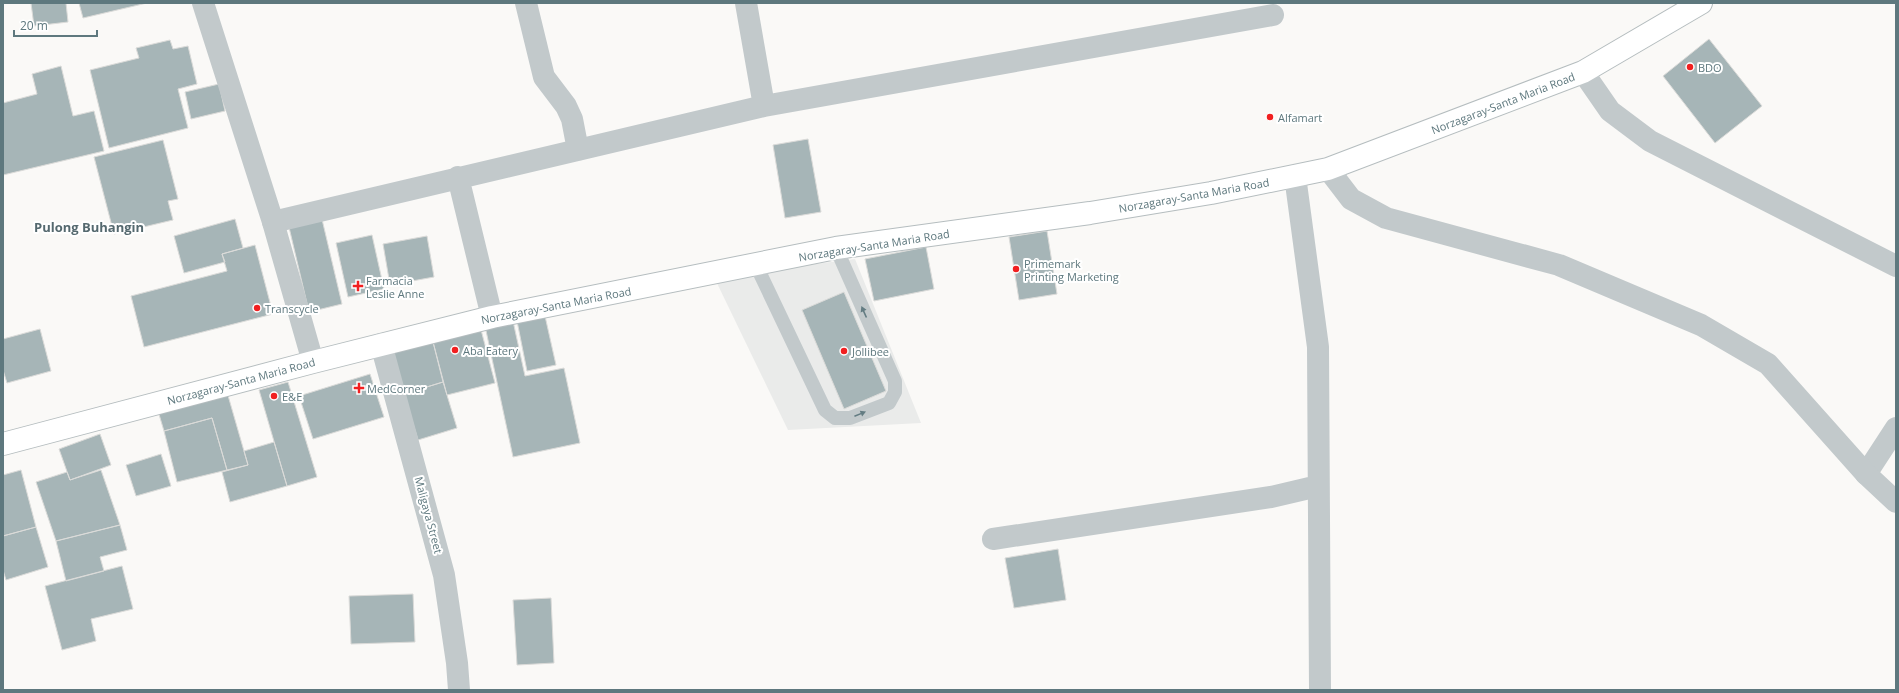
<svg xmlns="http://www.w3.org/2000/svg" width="1899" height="693" viewBox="0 0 1899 693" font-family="'Open Sans',sans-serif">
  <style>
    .built { fill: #eaebea }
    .building { fill: #a6b5b7; stroke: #dbdbd9 }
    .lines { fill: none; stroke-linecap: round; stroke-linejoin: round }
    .primary-casing { stroke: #b5bdbf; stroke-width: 24 }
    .service { stroke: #c2c9cb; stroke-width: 14 }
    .minor { stroke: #c2c9cb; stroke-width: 22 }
    .tertiary { stroke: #c2c9cb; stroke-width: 22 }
    .primary { stroke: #fff; stroke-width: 22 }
    .oneway { fill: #637c82 }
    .poi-dot { fill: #f11f20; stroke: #fff; stroke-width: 1.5 }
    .labels { text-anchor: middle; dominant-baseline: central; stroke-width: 4; stroke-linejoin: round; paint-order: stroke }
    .poi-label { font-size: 11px; fill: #5e787e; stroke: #fff; text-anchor: start }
    .street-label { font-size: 11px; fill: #5e787e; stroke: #fff }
    .quarter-label { font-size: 13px; font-weight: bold; fill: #55696f; stroke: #fff }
  </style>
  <rect width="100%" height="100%" fill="#faf9f7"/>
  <path class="built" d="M855,259L921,423L788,430L714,277Z"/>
  <path class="building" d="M31,3H66L68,22L34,26Z
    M79,3H147L83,18Z
    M1709,39L1762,106L1715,143L1663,76Z
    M170,40L173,49L188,46L197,84L178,89L188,128L109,148L90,70L139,58L136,48Z
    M61,66L73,116L94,111L104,151L3,175V103L37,94L32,74Z
    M219,84L225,111L191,119L185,92Z
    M808,139L821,212L785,218L773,145Z
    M163,140L178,199L168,201L173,220L114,234L94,157Z
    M321,215L342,304L309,312L288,223Z
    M235,219L243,248L222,254L225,262L184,273L174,236Z
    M1047,231L1057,294L1019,300L1009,237Z
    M372,235L384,289L348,297L336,243Z
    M427,236L434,277L390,285L383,244Z
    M255,245L273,314L144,347L131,296L227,271L222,254Z
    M926,247L934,289L874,301L865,259Z
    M844,292L886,391L844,409L802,310Z
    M545,316L556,365L527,371L517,321Z
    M513,321L525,376L564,368L580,443L513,457L485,326Z
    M480,326L495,383L447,395L432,338Z
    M40,329L51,371L7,383L3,370V339Z
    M432,338L443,382L404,394L390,351Z
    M370,374L384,417L313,439L299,396Z
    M288,382L317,477L287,486L259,390Z
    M443,382L457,428L418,440L404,394Z
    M227,392L248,465L227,470L212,418L164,431L158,411Z
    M212,418L227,470L177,482L164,431Z
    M100,434L111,465L70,480L59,449Z
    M274,442L287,486L230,502L222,472L248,465L244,451Z
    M161,454L171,486L136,496L126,465Z
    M21,470L36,527L3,536V475Z
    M101,470L120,525L56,541L36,482L67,472L70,480Z
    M120,525L127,550L100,557L104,571L66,581L56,541Z
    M36,527L48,567L6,580L3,570V536Z
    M1058,549L1066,600L1014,608L1005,558Z
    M122,566L133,609L91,619L96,641L62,650L45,586Z
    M413,594L415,642L351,644L349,596Z
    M551,598L554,663L517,665L513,600Z"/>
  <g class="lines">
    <defs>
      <path id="primary" d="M3,444L313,362L492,317L836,248L1090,213L1211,193L1328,169L1583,72L1701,3"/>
    </defs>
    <use href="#primary" class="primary-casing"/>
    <path class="service" d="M756,265L825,410L835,418H850L889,403L895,392V381L836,248"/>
    <path class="minor" d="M526,3L544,77L566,106L572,119L578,150
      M746,3L764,106
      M1583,72L1610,111L1650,141L1896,266
      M1295,176L1318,347L1320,690
      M458,177L492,317
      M273,222L764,106L1273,15
      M381,344L444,575L457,663L459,690
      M1866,474L1896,428
      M993,539L1271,497L1318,486"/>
    <path class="tertiary" d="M203,3L273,222L313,362
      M1328,169L1351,199L1386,218L1559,265L1701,325L1768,364L1866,474L1896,502"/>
    <use href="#primary" class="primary"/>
  </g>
  <defs><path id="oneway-solid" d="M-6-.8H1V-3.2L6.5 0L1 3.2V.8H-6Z"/></defs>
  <g class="oneway">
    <use href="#oneway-solid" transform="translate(864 312) rotate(-114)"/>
    <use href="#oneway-solid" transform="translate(860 414) rotate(-22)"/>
  </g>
  <g class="poi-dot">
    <circle cx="1690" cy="67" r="4"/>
    <circle cx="1270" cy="117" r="4"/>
    <circle cx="1016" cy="269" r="4"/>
    <path d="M356 280h4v4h4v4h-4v4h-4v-4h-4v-4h4z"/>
    <circle cx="257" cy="308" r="4"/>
    <circle cx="455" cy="350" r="4"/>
    <circle cx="844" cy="351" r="4"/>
    <path d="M357 382h4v4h4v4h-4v4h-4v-4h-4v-4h4z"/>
    <circle cx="274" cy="396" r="4"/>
  </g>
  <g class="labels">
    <g class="poi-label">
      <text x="1698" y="67">BDO</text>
      <text x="1278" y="117">Alfamart</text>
      <text x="1024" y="263">Primemark<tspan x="1024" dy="13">Printing Marketing</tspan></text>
      <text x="366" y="280">Farmacia<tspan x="366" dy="13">Leslie Anne</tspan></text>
      <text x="265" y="308">Transcycle</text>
      <text x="463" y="350">Aba Eatery</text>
      <text x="852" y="351">Jollibee</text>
      <text x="367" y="388">MedCorner</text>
      <text x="282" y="396">E&amp;E</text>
    </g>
    <g class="street-label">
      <text transform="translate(1503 103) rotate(-21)">Norzagaray-Santa Maria Road</text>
      <text transform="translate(1194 195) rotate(-10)">Norzagaray-Santa Maria Road</text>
      <text transform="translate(874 245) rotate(-9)">Norzagaray-Santa Maria Road</text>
      <text transform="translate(556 305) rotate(-11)">Norzagaray-Santa Maria Road</text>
      <text transform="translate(241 381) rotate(-15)">Norzagaray-Santa Maria Road</text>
      <text transform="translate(429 515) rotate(75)">Maligaya Street</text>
    </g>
    <g class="quarter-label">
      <text x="89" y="227">Pulong Buhangin</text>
    </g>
  </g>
  <rect width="1899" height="693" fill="none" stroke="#5e787e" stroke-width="8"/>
  <path d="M14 30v6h83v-6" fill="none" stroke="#5e787e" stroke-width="2"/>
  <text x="20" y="30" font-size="12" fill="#5e787e" stroke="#ffffff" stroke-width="3" paint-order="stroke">20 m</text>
</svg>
